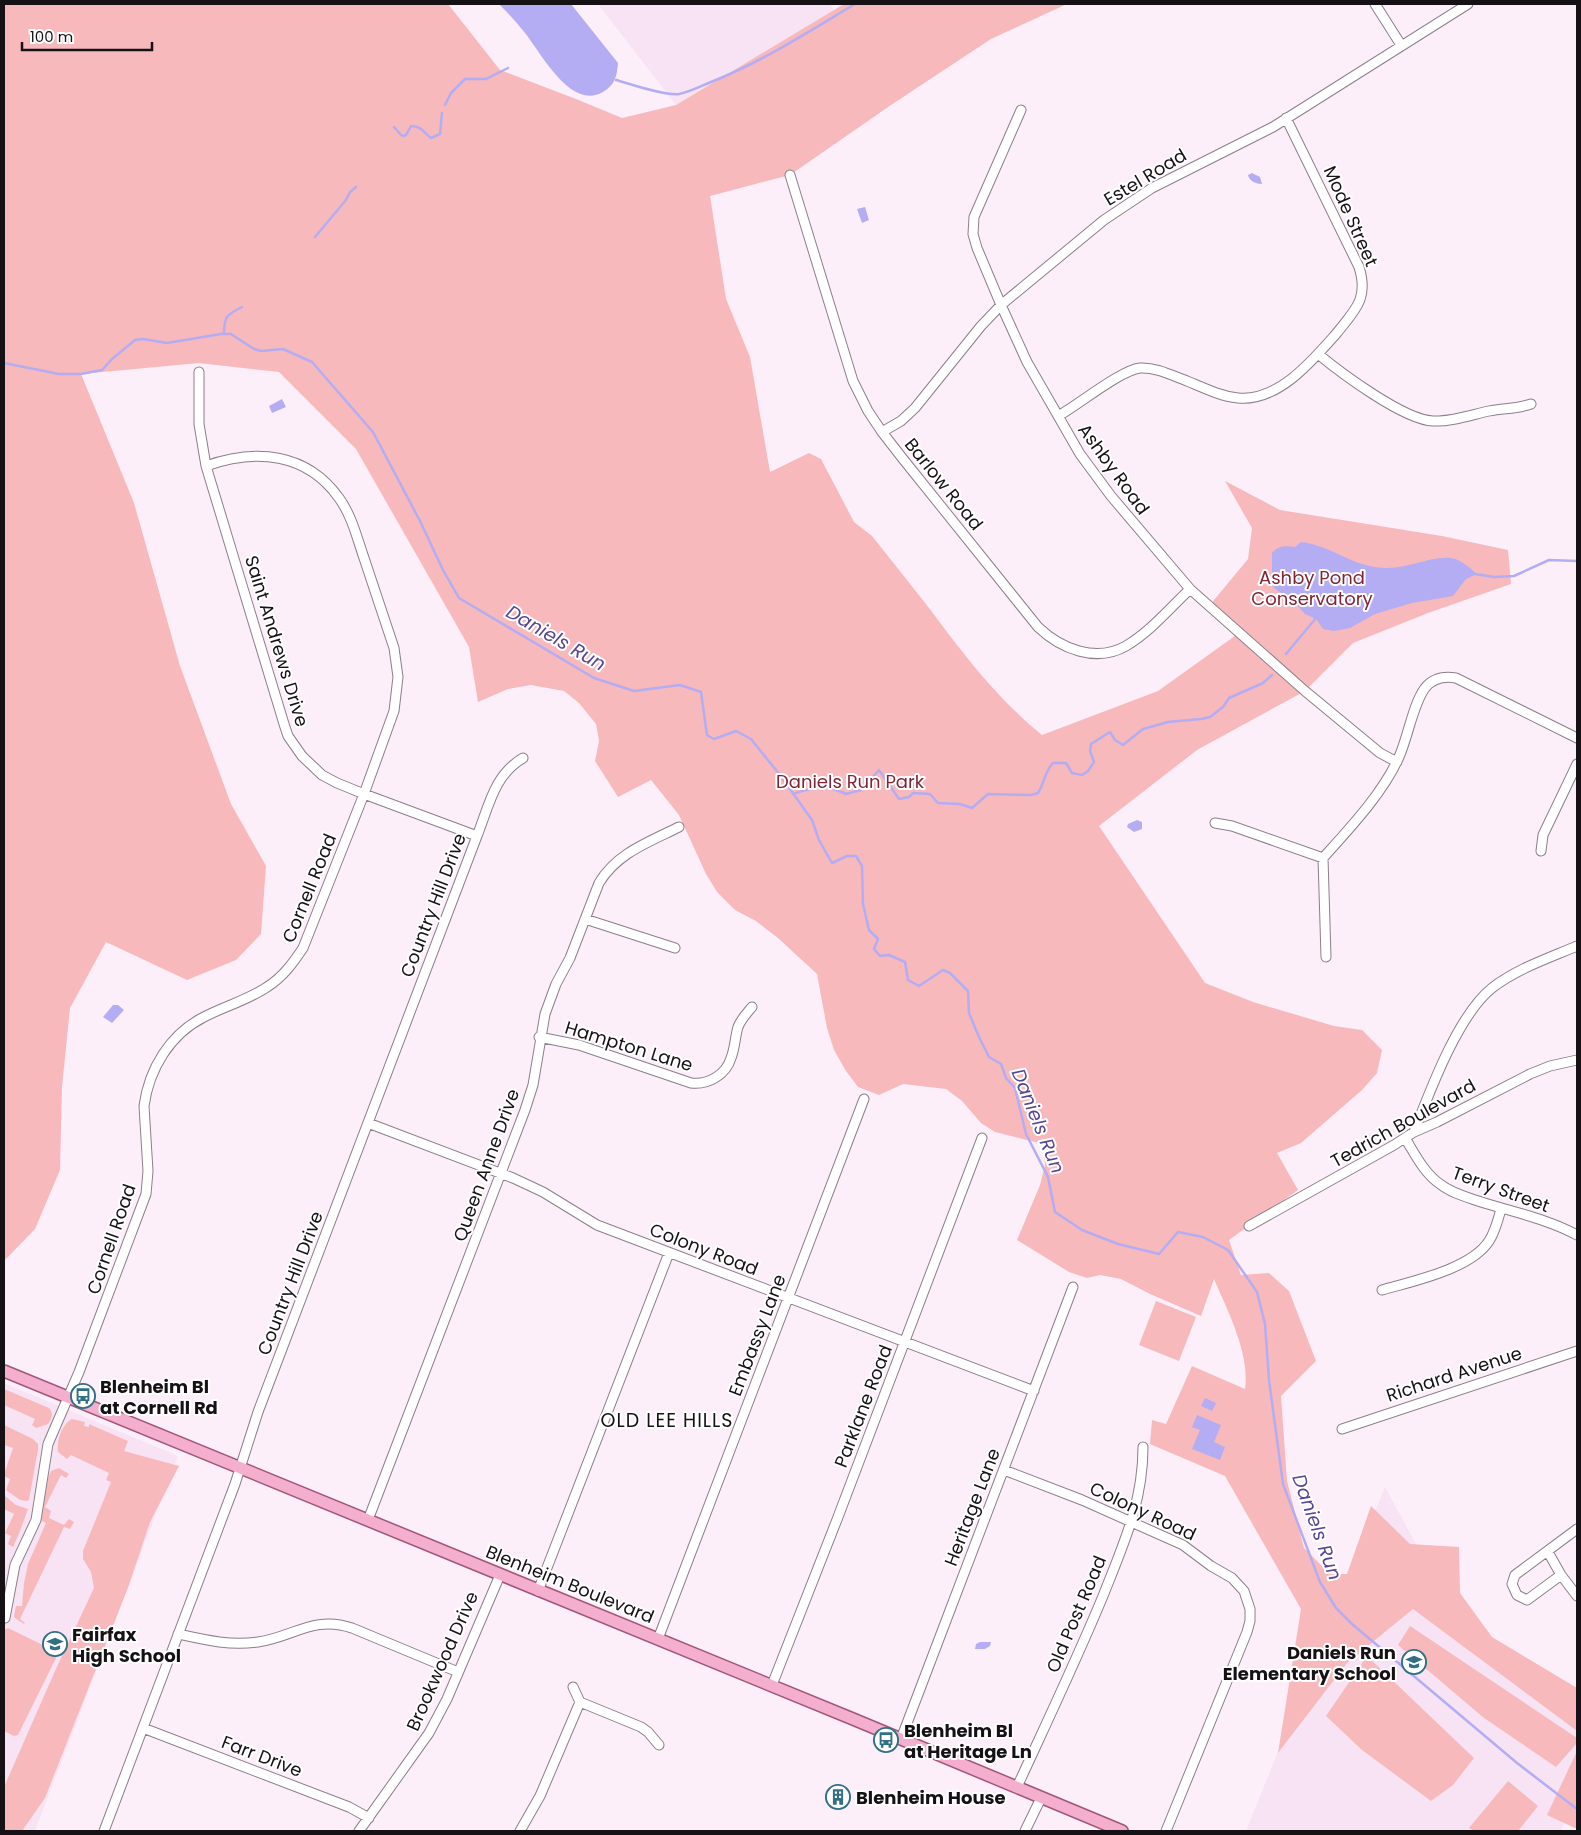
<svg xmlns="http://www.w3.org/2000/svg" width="1581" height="1835" viewBox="0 0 1581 1835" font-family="Poppins,sans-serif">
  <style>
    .built { fill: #f7e3f4 }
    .green { fill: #f7b9bc }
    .water { fill: #b4adf3 }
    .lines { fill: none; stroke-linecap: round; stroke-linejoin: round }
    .stream { stroke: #b4adf3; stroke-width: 2.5 }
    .minor-casing { stroke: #8b7f89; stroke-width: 11 }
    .major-casing { stroke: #a15578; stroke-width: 14 }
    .minor { stroke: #fff; stroke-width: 9 }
    .major { stroke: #f4afce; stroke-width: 11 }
    .labels { text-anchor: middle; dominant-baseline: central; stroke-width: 4; stroke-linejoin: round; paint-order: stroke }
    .street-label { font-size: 18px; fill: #151115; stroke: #fff }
    .park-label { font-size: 18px; fill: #822435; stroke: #fff }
    .poi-label { font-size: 18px; font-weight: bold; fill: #151115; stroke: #fff; text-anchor: start }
    .water-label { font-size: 19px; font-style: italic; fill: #554697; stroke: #fff }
    .neighbourhood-label { font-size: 19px; letter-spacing: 1px; fill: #151115; stroke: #fff }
  </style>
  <rect width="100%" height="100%" fill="#fceffa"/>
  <path class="built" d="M598,4H830L834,10L676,105Z
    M4,1383L178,1456L35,1831H4Z
    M1385,1487L1466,1636L1577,1698V1792L1561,1831H1246Z"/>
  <path class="green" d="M4,4H448L500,70L576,99L622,118L676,105L844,4H1067L991,39L891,105L790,175L710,196L726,299L750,357L770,472L809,453L821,459L854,522L872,536C897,568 923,599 947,632C977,671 1004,704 1042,735L1158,691L1239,633L1209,606L1248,559L1252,528L1225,481L1280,510L1442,536L1508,550L1511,584L1428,613L1353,643L1305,691L1197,750L1099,826L1205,983L1253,1002L1334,1026L1362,1030L1382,1050L1377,1073L1362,1090L1301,1143L1277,1153L1298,1190L1229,1240L1241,1275L1269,1273L1289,1291L1316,1361L1281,1396L1287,1481L1304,1548L1330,1574H1347L1371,1506L1410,1544L1459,1547L1460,1593L1492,1637L1577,1688V1731L1413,1609L1347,1663L1278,1753L1301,1609L1225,1476L1150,1444L1152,1420L1166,1424L1192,1366L1245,1389C1250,1353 1228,1312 1214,1279L1201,1316L1150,1294L1121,1279L1100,1275L1087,1278L1069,1272L1017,1240L1040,1185L1045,1165L1043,1144L995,1132L981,1123L962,1101L946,1089L903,1084L879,1095L858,1087L846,1071L834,1050L827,1028L817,974L778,938L756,921L735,910L717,892L706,874L679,815L651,780L618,797L595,761L599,741L596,724L579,703L564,691L531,685L508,689L478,702L469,647L356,449L279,372L199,363L81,374L134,503L180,666L231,804L266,866L261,934L236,960L187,980L106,942L70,1008L62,1087L60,1170L35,1229L4,1261Z
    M1156,1301L1196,1317L1179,1361L1139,1345Z
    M4,1389L49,1408C54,1414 52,1418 48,1424L36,1428L32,1425L35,1419L4,1405Z
    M72,1419L85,1422L84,1426L89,1427V1424L128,1441L124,1451L179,1466L150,1522L129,1585L45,1798L22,1831H4V1787L55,1671L94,1588L91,1572L83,1559V1551L111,1482L106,1480L109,1473L71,1455L67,1459L58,1452C56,1441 62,1424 72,1419Z
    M4,1425L33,1439L38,1444V1449L29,1500L27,1501L20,1500L6,1490L10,1479L4,1476V1474L13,1448L4,1445Z
    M59,1468L69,1474L66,1478L61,1475L45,1507L51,1511L49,1518L64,1525L69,1519L74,1522L70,1529L64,1527L20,1619L25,1623L24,1624L15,1618L14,1616L16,1606H22L24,1583L28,1564L46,1523L40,1520L48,1478L51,1471Z
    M5,1496L16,1505L28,1509L20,1531L13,1547L8,1544L11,1536L5,1533L14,1514L4,1509Z
    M1410,1626L1577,1738V1743L1556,1767L1484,1718L1398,1645Z
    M8,1628L53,1650L57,1656L18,1735L14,1736L4,1731V1630Z
    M1367,1656L1474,1758L1453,1785L1431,1801L1362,1750L1326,1716Z
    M1577,1751V1829L1547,1815Z
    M1508,1781L1538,1806L1518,1831H1474L1469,1828Z"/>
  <path class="water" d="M499,4H571L618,63C617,76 615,85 603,92C571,111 541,53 525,33C517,23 508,13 499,4Z
    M1252,173L1260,177L1262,184C1256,184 1249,181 1248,175Z
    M865,207L869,220L862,223L857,209Z
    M282,399L286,407L272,413L269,406Z
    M1301,542C1331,545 1352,567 1385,568C1407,569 1430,556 1451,558C1460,559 1470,568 1477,574L1466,579L1453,596L1412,603L1375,614L1350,628L1334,631L1323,629L1316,619L1305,614L1295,603L1274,588L1272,576V553C1279,545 1286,546 1295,547Z
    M1137,820L1142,822V829L1134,832L1127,827L1128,824Z
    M113,1005H118L124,1010L112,1023L103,1017Z
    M1205,1398L1216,1403L1212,1411L1201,1406Z
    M1197,1415L1221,1425L1214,1442L1225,1447L1220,1460L1192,1449L1200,1430L1192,1427Z
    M980,1642H991L990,1646L985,1649H975L976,1644Z"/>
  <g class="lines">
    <path class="stream" d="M616,80C631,84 664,96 679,94C690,92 701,86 711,82C762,62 808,32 855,4
      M445,105L451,93L465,79H486L508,68
      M394,127L401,135L403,136L406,135L411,126C422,126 425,134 431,138L440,134L442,113
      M315,237L346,200L350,192L356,187
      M224,334C224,317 226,315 242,307
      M4,363L59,374H81L102,370L112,359L135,340L143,339L167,343L221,334H231L254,349L261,351L283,349L312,362L373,432L420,521L443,570L459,598L594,678L634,691L680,685L701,692L707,735L714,739L736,731L751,739L780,775L812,820L819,840L832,863L847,856H856L862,866L863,904L869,930L878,939L874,949L880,956L889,955L905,962L908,980L919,986L943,970L950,973L968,991L969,1013L979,1037L989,1057L1001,1064L1006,1078L1015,1088L1026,1134L1048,1177L1055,1212L1082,1230L1118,1244L1159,1254L1178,1232L1203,1237L1228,1250L1257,1292L1265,1324L1269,1380L1283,1484L1320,1582L1336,1608L1352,1624L1517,1763L1577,1809
      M1475,574L1494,577L1514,576L1549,560L1577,561
      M1286,654L1316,618
      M793,794C815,787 824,784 846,794L861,790L879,770L899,799L909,797L913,793L930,794L938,803L960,804L972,808L988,794L1031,795L1038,793C1045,782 1044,773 1053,763H1066L1072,773L1082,775L1088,771L1094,762L1090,751L1091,744L1110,732L1115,740L1123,745L1143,729L1168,722L1201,719L1210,717L1223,707L1229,698L1263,683L1272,675"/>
    <defs>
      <path id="minor" d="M1375,4L1401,45
        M1021,110L974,217L973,234L977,248L1001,305L1027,362L1080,454L1111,496L1190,589L1305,691L1380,753L1397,762
        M790,175L853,381L868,411L882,432L903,459L1038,627C1061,649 1096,663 1126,646C1150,632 1170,608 1190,589
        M1318,354C1341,373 1404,420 1433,421C1451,422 1471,415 1489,411C1504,408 1517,409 1531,404
        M199,372V424L206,466L284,724L288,736L302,756L322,775L337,783L364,794L477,836
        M1058,416C1078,405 1121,370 1140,368C1156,367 1173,376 1187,381C1204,388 1220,396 1238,398C1278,402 1312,361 1336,334C1355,310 1369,299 1359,267L1286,118
        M882,432L901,421L915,408L981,326L1001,305L1104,220L1152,188L1273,127L1468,4
        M1215,823L1232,826L1323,858
        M1541,851L1543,835L1577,764
        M585,919L675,948
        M1326,957L1323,858C1350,828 1383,793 1399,757C1408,737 1413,704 1425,688C1433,678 1444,676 1456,678L1577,738
        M539,1037L579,1045L691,1083C708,1085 726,1075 731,1058C735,1048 735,1037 738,1027C741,1019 747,1013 752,1007
        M368,1123L513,1178L543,1192L597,1225L1034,1391
        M1414,1132C1430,1091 1458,1015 1492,988C1516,969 1549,958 1577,946
        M1405,1138C1415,1154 1424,1173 1440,1184C1450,1192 1463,1196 1475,1200C1508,1211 1546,1218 1577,1235
        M1249,1226L1394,1145L1414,1132L1437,1122L1530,1074L1550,1066L1577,1060
        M1382,1290C1413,1281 1471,1269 1489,1241C1495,1232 1498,1220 1501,1209
        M1342,1429L1577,1351
        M1004,1470L1082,1500L1183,1545L1211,1566L1232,1578L1244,1591L1250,1609V1621L1247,1632L1166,1831
        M368,1520L525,1110L533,1085L545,1014L556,984L570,958L599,883C617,853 649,842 679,827
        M1548,1552L1561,1575L1577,1596
        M1561,1575L1527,1600L1517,1595L1512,1584L1515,1575L1577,1529
        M538,1591L669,1253
        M5,1618L15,1565L36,1520L48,1444L79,1372L146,1194L148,1171L144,1106C149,1069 170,1034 204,1017C225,1006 248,1000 267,987C283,977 293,963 303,948L364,794L394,711L398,677L394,648C384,618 374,588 364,558C357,538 352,516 339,498C307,453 256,448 206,466
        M178,1634C205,1640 230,1646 258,1642C294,1637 313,1615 352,1628L458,1672
        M658,1639L864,1099
        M772,1685L838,1517L982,1138
        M573,1687L580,1702
        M580,1702L641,1727L648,1732L659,1745
        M143,1728L349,1807L369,1818
        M901,1739L1073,1287
        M1017,1787C1046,1724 1076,1661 1103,1596C1123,1545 1143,1503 1143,1447
        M104,1831L235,1484L258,1412L477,836C489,806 494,775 523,758
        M359,1831L429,1733L447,1699L500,1575
        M520,1831L540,1796L580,1702
        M1025,1831L1041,1798"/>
      <path id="major" d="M4,1371L853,1719L1122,1831"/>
    </defs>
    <use href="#minor" class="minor-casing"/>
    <use href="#major" class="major-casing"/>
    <use href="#minor" class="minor"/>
    <use href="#major" class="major"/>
  </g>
  <defs>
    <symbol id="bus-ring" viewBox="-11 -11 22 22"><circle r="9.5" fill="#fff" stroke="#316f85" stroke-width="1.5"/><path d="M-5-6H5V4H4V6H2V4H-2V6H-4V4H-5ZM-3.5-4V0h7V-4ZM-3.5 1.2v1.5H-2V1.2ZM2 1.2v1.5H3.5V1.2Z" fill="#316f85"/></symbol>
    <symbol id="school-ring" viewBox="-11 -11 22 22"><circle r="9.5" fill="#fff" stroke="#316f85" stroke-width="1.5"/><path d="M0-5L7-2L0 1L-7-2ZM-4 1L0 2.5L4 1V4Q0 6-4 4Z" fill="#316f85"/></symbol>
    <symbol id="building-ring" viewBox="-11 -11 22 22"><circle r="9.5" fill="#fff" stroke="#316f85" stroke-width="1.5"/><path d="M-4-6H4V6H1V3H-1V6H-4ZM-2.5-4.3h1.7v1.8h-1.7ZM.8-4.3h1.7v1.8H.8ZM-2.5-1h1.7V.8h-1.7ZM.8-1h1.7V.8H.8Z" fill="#316f85"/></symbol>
  </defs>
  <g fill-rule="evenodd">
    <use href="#bus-ring" x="69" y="1382" width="28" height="28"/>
    <use href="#school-ring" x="41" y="1630" width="28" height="28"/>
    <use href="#school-ring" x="1400" y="1648" width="28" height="28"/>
    <use href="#bus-ring" x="872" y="1726" width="28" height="28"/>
    <use href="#building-ring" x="824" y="1783" width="28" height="28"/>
  </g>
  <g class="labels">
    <g class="street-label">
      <text transform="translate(1145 177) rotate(-31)">Estel Road</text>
      <text transform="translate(1351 216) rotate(66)">Mode Street</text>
      <text transform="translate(1114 469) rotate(54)">Ashby Road</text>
      <text transform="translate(944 484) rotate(51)">Barlow Road</text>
      <text transform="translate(277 641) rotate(73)">Saint Andrews Drive</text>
      <text transform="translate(309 888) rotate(-68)">Cornell Road</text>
      <text transform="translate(433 905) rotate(-69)">Country Hill Drive</text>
      <text transform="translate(629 1046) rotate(17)">Hampton Lane</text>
      <text transform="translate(1403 1123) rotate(-29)">Tedrich Boulevard</text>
      <text transform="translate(486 1165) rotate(-70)">Queen Anne Drive</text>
      <text transform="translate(1501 1189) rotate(20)">Terry Street</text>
      <text transform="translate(111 1239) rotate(-71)">Cornell Road</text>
      <text transform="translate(704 1249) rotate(21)">Colony Road</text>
      <text transform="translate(290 1283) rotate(-69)">Country Hill Drive</text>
      <text transform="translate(757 1335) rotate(-69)">Embassy Lane</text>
      <text transform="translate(1454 1374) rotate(-18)">Richard Avenue</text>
      <text transform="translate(863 1406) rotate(-69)">Parklane Road</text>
      <text transform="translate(972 1507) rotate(-69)">Heritage Lane</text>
      <text transform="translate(1143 1511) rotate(25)">Colony Road</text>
      <text transform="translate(570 1584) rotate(22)">Blenheim Boulevard</text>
      <text transform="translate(1076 1614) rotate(-67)">Old Post Road</text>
      <text transform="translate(442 1661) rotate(-66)">Brookwood Drive</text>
      <text transform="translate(262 1756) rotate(21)">Farr Drive</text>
    </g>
    <g class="park-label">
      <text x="1312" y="577">Ashby Pond<tspan x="1312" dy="21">Conservatory</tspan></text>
      <text x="850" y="781">Daniels Run Park</text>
    </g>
    <g class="poi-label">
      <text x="100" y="1386">Blenheim Bl<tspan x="100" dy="21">at Cornell Rd</tspan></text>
      <text x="72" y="1634">Fairfax<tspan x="72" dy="21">High School</tspan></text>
      <text x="1396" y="1652" text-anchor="end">Daniels Run<tspan x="1396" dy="21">Elementary School</tspan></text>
      <text x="904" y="1730">Blenheim Bl<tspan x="904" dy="21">at Heritage Ln</tspan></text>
      <text x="856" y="1797">Blenheim House</text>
    </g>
    <g class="water-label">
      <text transform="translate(556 638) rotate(30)">Daniels Run</text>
      <text transform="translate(1038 1121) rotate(68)">Daniels Run</text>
      <text transform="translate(1317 1527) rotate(70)">Daniels Run</text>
    </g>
    <g class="neighbourhood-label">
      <text x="667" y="1420">OLD LEE HILLS</text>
    </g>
  </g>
  <rect width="1581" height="1835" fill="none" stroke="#151115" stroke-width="10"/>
  <path d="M22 42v8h130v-8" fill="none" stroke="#151115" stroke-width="2.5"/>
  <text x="30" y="42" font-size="15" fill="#151115" stroke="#ffffff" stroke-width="4" paint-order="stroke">100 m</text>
</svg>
